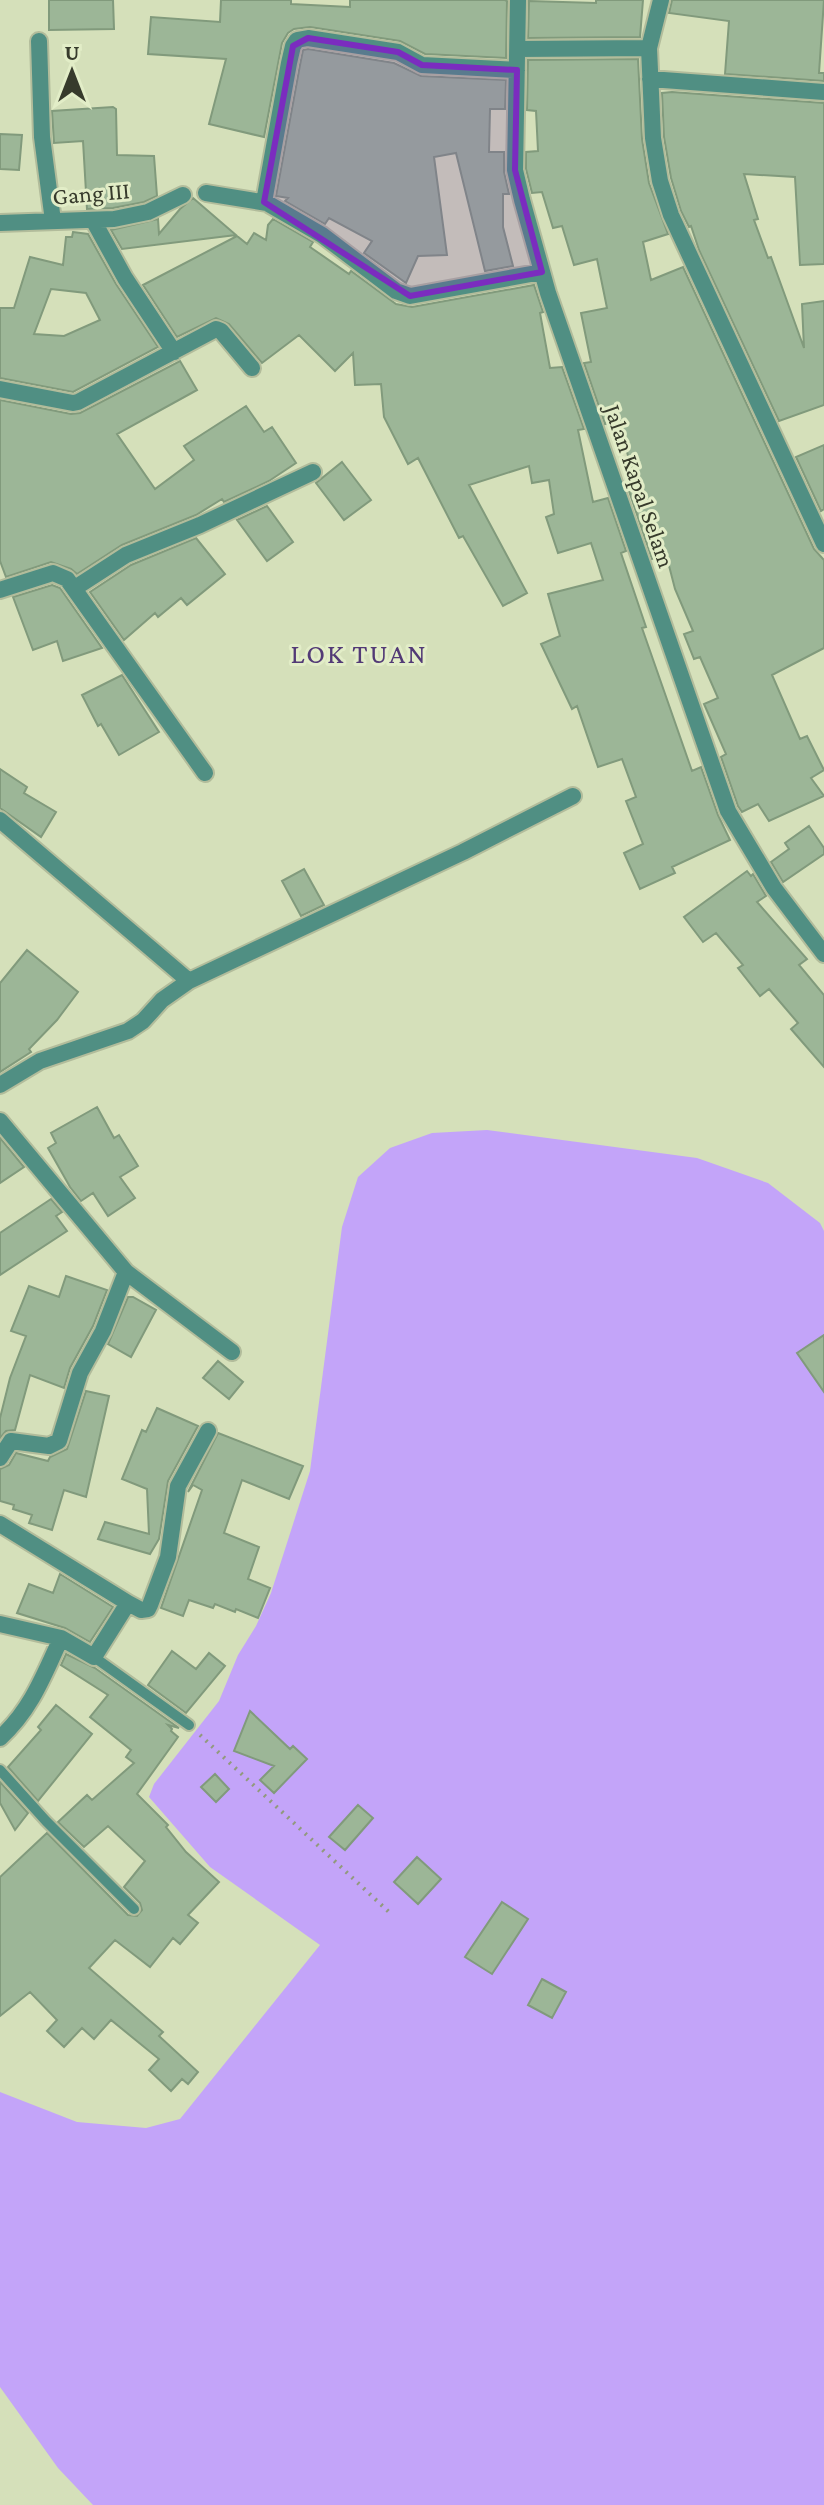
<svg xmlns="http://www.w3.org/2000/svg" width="824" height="2505" viewBox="0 0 824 2505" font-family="'Crimson Pro',serif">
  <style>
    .water { fill: #c3a4f9 }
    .building { fill: #9cb697; stroke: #819a7c; stroke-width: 2; fill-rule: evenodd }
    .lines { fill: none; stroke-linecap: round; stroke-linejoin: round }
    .service-casing { stroke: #b2bc9b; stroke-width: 14 }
    .minor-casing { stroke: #b2bc9b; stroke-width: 20 }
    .path { stroke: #91997d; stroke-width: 4; stroke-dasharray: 2 6; stroke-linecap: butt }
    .service { stroke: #508f83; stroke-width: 10 }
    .minor { stroke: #508f83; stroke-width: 16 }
    .marked { fill: #7b2cbf; fill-opacity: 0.2; stroke: #7b2cbf; stroke-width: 6; stroke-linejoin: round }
    .labels { text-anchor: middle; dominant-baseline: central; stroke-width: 6; stroke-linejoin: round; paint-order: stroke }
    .street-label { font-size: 24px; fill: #373b2c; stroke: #e2edc7 }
    .quarter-label { font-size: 28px; letter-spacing: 2px; fill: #523a76; stroke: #e2edc7 }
  </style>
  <rect width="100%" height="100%" fill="#d5e0ba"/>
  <path class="water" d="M487,1130L697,1158L768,1183L820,1223L824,1231V2505H93L58,2468L0,2387V2092L77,2122L146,2128L180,2119L320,1945L210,1867L149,1797L154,1784L219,1701L238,1655L256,1626L271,1593L310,1471L342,1227L358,1177L390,1148L432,1133Z"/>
  <path class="building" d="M49,0H113L114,29L49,30Z
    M221,0H291V4L350,7V0H505L507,1L506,58L425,54L400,41L310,27L294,29L288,33L282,43L264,137L209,124L226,59L148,54L151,17L220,22Z
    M596,0H643L640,37L528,38L529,1L596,3Z
    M672,0H824L819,73H824V81L725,74L729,21L669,13Z
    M308,49L394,63L421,76L506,80L505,109H490L489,152H504V172L509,194H503V227L513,266L485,271L456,153L434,157L447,255L418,256L406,283L364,253L372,241L329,218L325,224L285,201L288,198L276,196L300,65L303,50Z
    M638,59L642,139L649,183L668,234L643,242L651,280L683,267L814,549L824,560V648L772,675L800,739L807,736L824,770L811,778L824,796L769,821L758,804L742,812L738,806L721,757L726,754L704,704L718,698L700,657L694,659L684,634L693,631L675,589L666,554L652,559L629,491L633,490L627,470L631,469L620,421L605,424L584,363L591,362L581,313L607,308L597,259L574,265L562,226L553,228L542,192L532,193L526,169V152L538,151L536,111L527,110L528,60Z
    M672,92L824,103V264L800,265L795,177L744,174L758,219L754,220L768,258L771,257L804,348L802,304L824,301V405L779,421L699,250L691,226L689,227L681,211L671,178L664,137L662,93Z
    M113,107L116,109L117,155L154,156L157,196L144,202L113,208L87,209L83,141L54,143L52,111Z
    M0,134L22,135L19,170L0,169Z
    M193,198L236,235L122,249L111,230L158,219L159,234L180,209Z
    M273,219L313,242L310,247L349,274L351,271L396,304L412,307L534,285L543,312L540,313L550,368L562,367L584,429L578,430L593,502L608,498L626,551L621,553L646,627L642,628L692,771L701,767L718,815L730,840L672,867L675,873L640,889L624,853L643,844L626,801L636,797L622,759L598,767L577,706L572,709L541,644L560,636L548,594L603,580L591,543L558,553L546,517L554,514L549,480L532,483L529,466L469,485L527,593L503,606L463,536L459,538L418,458L408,464L384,417L381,384L355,385L353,353L335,371L299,335L262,363L229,324L216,318L177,337L143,285L237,236L247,244L254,233L266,240L268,225Z
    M73,232L88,234L116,284L158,347L73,392L0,378V308H14L30,257L63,265L66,237H72ZM51,289L86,293L100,320L64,336L34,334Z
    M180,361L197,390L117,434L155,489L194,460L184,446L246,406L264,432L272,427L296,463L269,481L224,502L222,499L196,515L122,545L77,574L71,569L51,562L6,577L0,561V400L71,414L80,413Z
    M824,445V509L821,511L796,457Z
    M342,462L371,500L344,520L316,483Z
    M267,506L293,542L267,561L237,520Z
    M196,538L225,574L187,605L181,598L158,617L155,613L124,640L90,592L131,565Z
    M52,585L60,588L102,648L63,661L57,641L33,650L13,597Z
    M122,675L159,732L119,755L101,724L98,726L82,695Z
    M0,769L27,787L24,793L56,812L41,837L0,808Z
    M809,826L824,848V854L783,882L771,862L789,849L785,843Z
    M304,869L324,905L301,916L282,881Z
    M747,871L751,876L753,874L766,896L757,902L807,959L799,965L824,995V1067L791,1029L798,1023L769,989L760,996L738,968L743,965L716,933L703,942L684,917Z
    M27,950L78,992L57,1020L29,1049L31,1052L0,1072V983Z
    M97,1107L114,1138L119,1135L138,1166L120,1177L135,1198L108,1216L93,1193L81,1201L70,1187L48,1148L56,1143L51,1133Z
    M0,1138L24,1167L0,1183Z
    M51,1199L62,1212L56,1216L67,1231L0,1275V1233Z
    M66,1276L107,1290L93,1326L70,1368L64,1388L30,1375L15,1430L6,1431L0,1438V1418L10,1378L26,1336L11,1331L29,1286L59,1297Z
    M128,1297H133L156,1310L131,1357L108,1344Z
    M824,1335V1392L797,1353Z
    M218,1361L243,1382L229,1399L203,1378Z
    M86,1391L109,1396L86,1497L64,1490L52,1530L29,1523L32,1515L13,1509L14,1505L0,1501V1469L9,1465L16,1453L48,1461L50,1457L67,1449Z
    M157,1408L198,1426L168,1481L159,1539L150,1554L98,1539L105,1522L149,1534L147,1489L122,1479L142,1430L146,1432Z
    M218,1433L303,1466L289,1499L242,1480L224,1533L259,1547L248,1579L270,1588L258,1618L236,1609L235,1612L215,1604L213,1608L189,1600L183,1616L161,1608L202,1490L193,1485L188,1492L189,1490Z
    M60,1574L113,1607L90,1642L65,1628L17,1613L29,1584L53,1593Z
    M172,1651L196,1669L209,1653L225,1666L186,1713L148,1685Z
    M66,1654L95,1668L179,1728L168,1725L172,1729L171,1731L178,1737L137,1794L168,1825L166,1827L186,1852L219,1882L188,1915L198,1923L180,1944L173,1938L150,1967L115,1940L89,1968L163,2032L159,2036L198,2072L188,2084L182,2079L171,2091L149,2070L159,2059L111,2020L94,2039L82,2028L64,2047L47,2031L57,2020L30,1992L0,2016V1877L47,1833L128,1915L137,1916L142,1910L140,1903L124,1887L145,1861L108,1826L84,1847L58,1822L87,1795L92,1800L134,1763L126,1757L131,1750L90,1717L108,1695L61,1665Z
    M56,1705L92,1734L38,1801L8,1767L41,1730L38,1727Z
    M250,1711L290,1749L293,1746L307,1759L274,1793L260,1780L274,1766L234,1751Z
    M215,1774L229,1789L216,1802L201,1787Z
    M0,1782L28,1813L15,1830L0,1803Z
    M358,1805L373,1818L345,1850L329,1837Z
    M417,1857L441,1879L418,1904L394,1882Z
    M502,1902L528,1919L492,1974L465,1957Z
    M542,1979L566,1992L552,2018L528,2005Z"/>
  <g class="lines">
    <defs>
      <path id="service" d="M94,1657L189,1725
        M0,1770L46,1821L134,1909"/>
      <path id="minor" d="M518,0L515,170L522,200L548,293L728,811L774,888L824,954
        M661,0L649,48L653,138L660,181L671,215L824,544
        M39,41L42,137L53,221
        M518,49L649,48
        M650,79L824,92
        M206,193L267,203L322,235L396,291L410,296L542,272
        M264,202L289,63L293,46L297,40L308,38L398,52L422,65L517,70
        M93,220L125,278L174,352
        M0,223L114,219L148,212L183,195
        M0,389L73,403L78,402L216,329L221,331L252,368
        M75,588L126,555L200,525L313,472
        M0,590L53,573L67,579L205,773
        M0,820L189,981
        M0,1085L40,1061L128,1031L143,1021L162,1000L189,981L463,852L573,796
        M0,1121L126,1272L232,1352
        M0,1458L11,1441L49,1446L59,1441L80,1373L103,1331L126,1272
        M0,1524L128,1603L94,1657L61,1638L0,1624
        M128,1603L141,1610L148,1609L150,1605L168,1557L178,1486L208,1431
        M0,1738C31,1710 44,1675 61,1638"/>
    </defs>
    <use href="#service" class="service-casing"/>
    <use href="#minor" class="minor-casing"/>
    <path class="path" d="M200,1735L390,1913"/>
    <use href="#service" class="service"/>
    <use href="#minor" class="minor"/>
  </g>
  <path class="marked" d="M308,38L398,52L422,65L517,70L515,170L542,272L410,296L264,202L293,46Z"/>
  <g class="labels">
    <g class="street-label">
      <text transform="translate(91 193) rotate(-5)">Gang III</text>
      <text transform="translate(640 486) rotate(71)">Jalan Kapal Selam</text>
    </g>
    <g class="quarter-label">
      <text x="359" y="653">LOK TUAN</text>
    </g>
  </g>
  <g transform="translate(72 72)" stroke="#e2edc7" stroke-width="6" paint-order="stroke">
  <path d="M0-6L14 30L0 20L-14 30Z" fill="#373b2c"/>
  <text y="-12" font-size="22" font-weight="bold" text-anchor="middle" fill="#373b2c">U</text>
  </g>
</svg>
